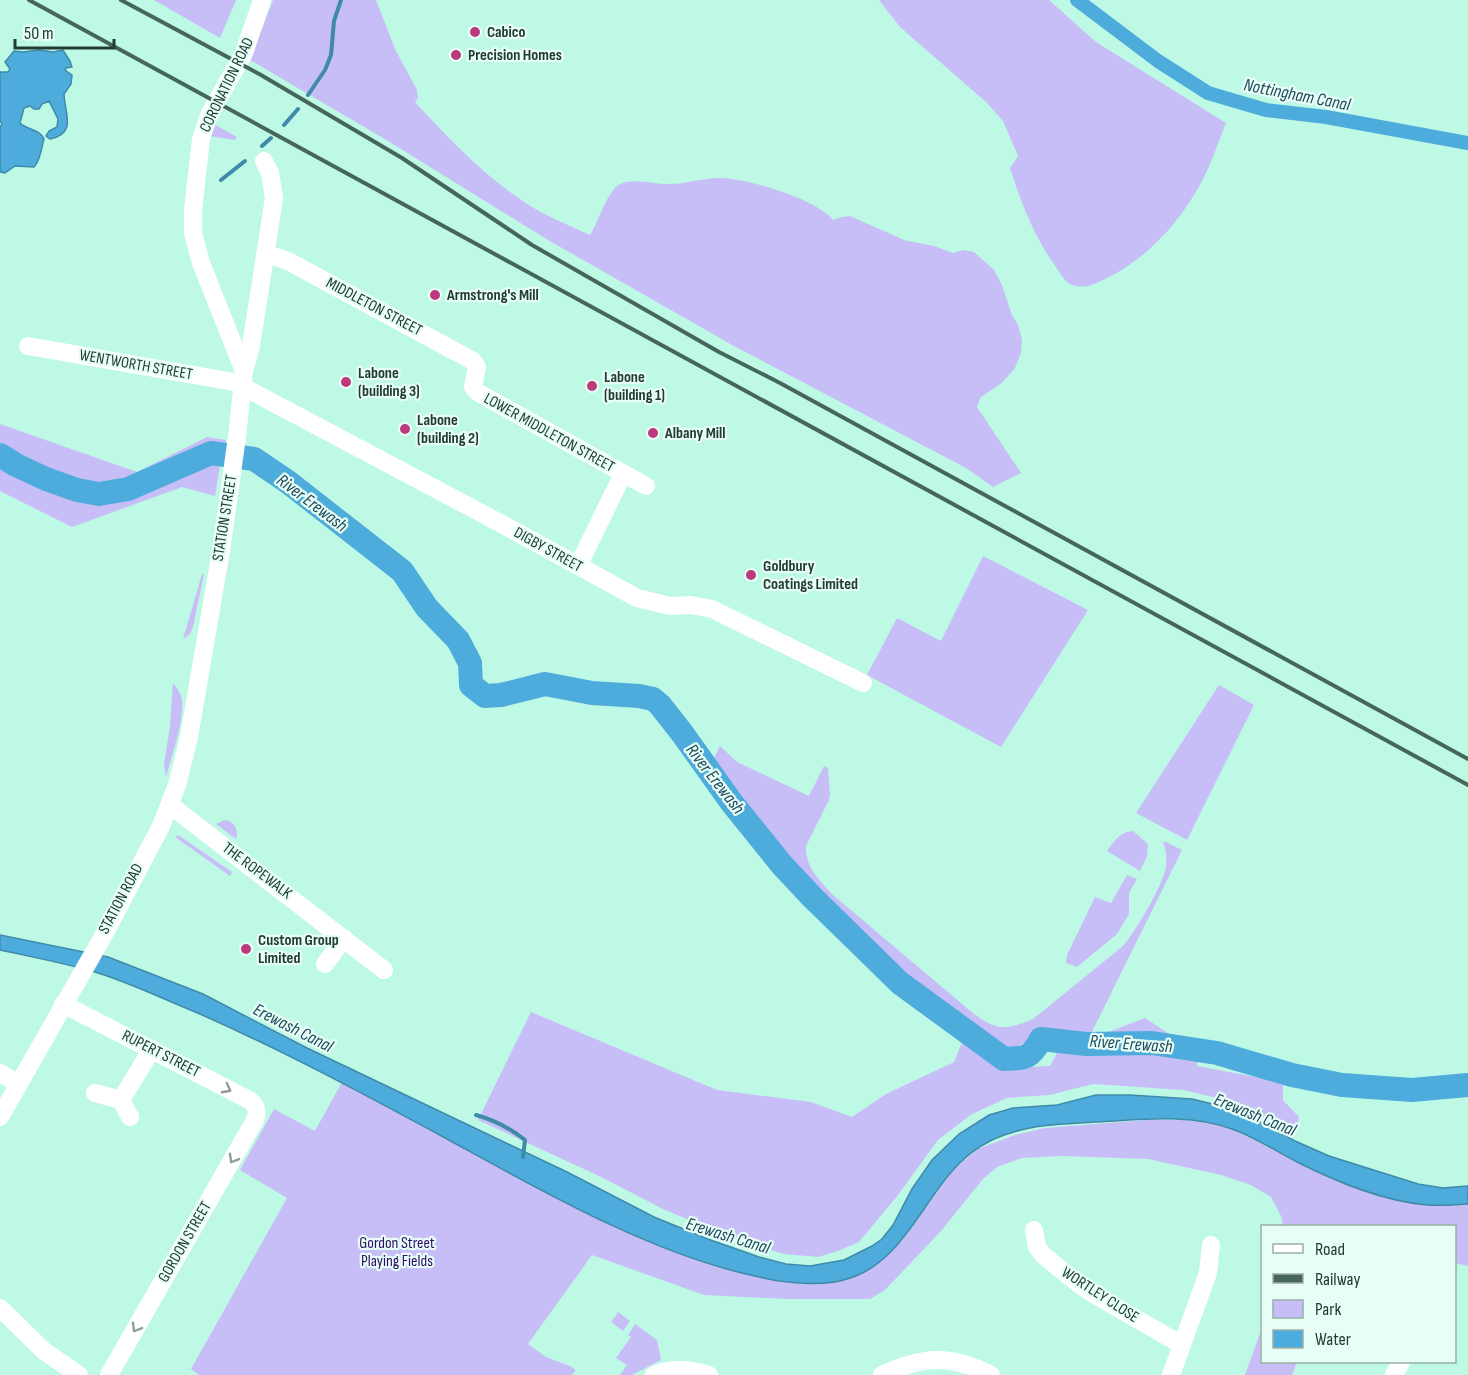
<svg xmlns="http://www.w3.org/2000/svg" width="1468" height="1375" viewBox="0 0 1468 1375" font-family="'Sofia Sans Condensed',sans-serif">
  <style>
    .green { fill: #c8bef7; fill-rule: evenodd }
    .water { fill: #4dacdb; stroke: #408aa9; stroke-width: 1.5 }
    .lines { fill: none; stroke-linecap: round; stroke-linejoin: round }
    .stream { stroke: #408aa9; stroke-width: 4 }
    .canal { stroke: #4dacdb; stroke-width: 14 }
    .river { stroke: #4dacdb; stroke-width: 24 }
    .minor { stroke: #fff; stroke-width: 18 }
    .rail { stroke: #46665c; stroke-width: 4 }
    .oneway { stroke: #919d9a }
    .poi-dot { fill: #bd397d; stroke: #e7fef6; stroke-width: 2 }
    .labels { text-anchor: middle; dominant-baseline: central; stroke-width: 4.5; stroke-linejoin: round; paint-order: stroke }
    .poi-label { font-size: 16px; font-weight: bold; fill: #233b34; stroke: #e7fef6; text-anchor: start }
    .street-label { font-size: 16px; fill: #233b34; stroke: #e7fef6 }
    .park-label { font-size: 16px; fill: #300a67; stroke: #e7fef6 }
    .water-label { font-size: 18px; font-style: italic; fill: #224a5e; stroke: #e7fef6 }
  </style>
  <rect width="100%" height="100%" fill="#bef9e6"/>
  <path class="green" d="M154,0H236L220,38Z
    M273,0H376L395,49L417,90L418,98L415,102C450,140 487,179 532,207C550,218 571,226 590,235C598,223 607,191 620,184C632,178 652,184 665,184C684,185 701,178 720,178C746,178 817,199 833,220L841,217L850,216L904,240L934,246L953,253L963,250L974,252L994,270L1002,285L1012,315L1018,325L1022,340L1021,353L1015,368L1002,383L981,397L977,407L1021,473L993,487L966,468L732,345L548,240L388,141L250,60Z
    M879,0H1049L1096,42L1226,123C1218,143 1211,164 1201,183C1179,223 1147,259 1105,279C1093,285 1080,291 1067,282C1063,278 1059,272 1056,267C1034,237 1021,203 1010,168L1018,156L1003,121L987,103L900,27Z
    M214,124L237,137L235,140L209,136Z
    M0,424L137,472L207,437L226,440L225,448L207,447L127,484L97,488L78,484L48,474L18,460L0,449Z
    M213,458L221,459L215,496L182,487L72,527L0,491V463C42,483 84,508 131,491C159,482 184,466 213,458Z
    M983,556L1088,610L1001,747L867,675L897,618L941,641Z
    M202,574H204L193,627L190,634L183,639Z
    M173,683C177,688 181,693 182,700C184,723 172,754 166,777L164,765L170,726Z
    M1219,685L1254,705L1187,840L1136,813Z
    M720,746L737,762L809,796L824,766L828,768L830,794L829,800L806,846C805,867 820,881 833,895L974,1014C997,1031 1007,1030 1033,1019L1123,946C1135,932 1164,884 1166,866C1167,858 1166,850 1163,842H1166L1182,850L1088,1040L1145,1018L1171,1035L1197,1040V1066L1283,1082V1100L1299,1117L1296,1131L1213,1097L1183,1090L1093,1084L1050,1095L1007,1098L972,1114L938,1140L898,1195L859,1242L838,1251L818,1257L784,1254L736,1240L663,1209L599,1176L478,1120L531,1012L717,1090L811,1102L852,1117L886,1094L954,1062L969,1025L877,953L831,908L798,873L712,762ZM1038,1036L1065,1038L1050,1066L1029,1067L1018,1046Z
    M225,820C235,822 239,830 236,839L216,824Z
    M1133,831L1148,844L1147,856L1140,871L1107,851C1115,841 1119,832 1133,831Z
    M178,835L232,872L230,876L175,837Z
    M1127,875L1137,879L1129,893V914L1117,934L1077,967L1066,963L1067,955L1095,897L1111,903Z
    M342,1082L611,1225L703,1261L760,1278L808,1283L902,1241L953,1170L978,1149L1015,1135L1045,1128L1147,1120H1183L1210,1123L1234,1130L1331,1179L1373,1193L1401,1201L1429,1205L1468,1204V1266L1455,1263L1454,1226H1283L1281,1216L1271,1197L1251,1185L1221,1175L1148,1159L1061,1156L1022,1158L997,1167L983,1179L941,1231L885,1290L870,1299H786L704,1295L592,1255L528,1344L546,1357L570,1366L576,1370L572,1375H199L191,1369L287,1198L240,1170L274,1109L315,1131Z
    M618,1312L630,1321L623,1331L611,1322Z
    M635,1324L657,1340L661,1360L632,1375H620L627,1365L616,1358L631,1337L628,1335Z
    M1262,1328V1362H1297L1292,1375H1245Z"/>
  <path class="water" d="M39,50L53,52L63,50L70,61L72,67L66,68L65,70L72,75L71,84L64,94C65,115 77,133 50,139L46,136L49,131L57,127L58,119L49,101L42,104L39,109H34L30,106L24,108L20,123C27,130 40,129 44,139C41,149 41,159 34,167L15,166L5,173L0,172V127L2,124L0,121V72H8L10,69L5,62L14,51L23,52Z
    M0,935L108,957L203,994L307,1048L567,1172L654,1217L708,1239L759,1257L786,1264L810,1266L844,1260L872,1246L882,1239L893,1225L912,1189L932,1160L959,1134L989,1115L1013,1108L1057,1105L1096,1095H1130L1192,1099L1221,1106L1257,1120L1295,1141L1329,1156L1418,1184L1443,1188L1468,1186V1204C1455,1205 1441,1206 1427,1205C1382,1201 1337,1182 1297,1162C1276,1151 1254,1137 1232,1129C1188,1113 1140,1120 1095,1122C1067,1124 1040,1124 1014,1132C991,1138 969,1152 953,1170C921,1206 898,1265 847,1279C823,1287 783,1283 759,1277C653,1255 542,1191 447,1139C364,1094 280,1049 193,1011C161,998 128,982 95,972C64,963 32,957 0,950Z"/>
  <g class="lines">
    <path class="stream" d="M308,95L325,70L331,55L334,21L341,0
      M284,125L298,109
      M262,146L271,138
      M221,180L245,161
      M476,1115C494,1120 510,1128 525,1140L523,1157"/>
    <path class="canal" d="M1077,0L1158,61L1208,93L1266,110L1326,117L1468,143"/>
    <path class="river" d="M0,455L16,465L46,479L77,490L99,494L128,489L211,453L254,459L288,482L402,571L427,608L458,640L470,663L471,685L485,696L501,695L545,684L592,693L639,696L653,699L660,705L682,733L732,803L782,865L813,898L900,983L1004,1059C1026,1058 1030,1059 1041,1039L1086,1044L1152,1043L1217,1053L1292,1075L1342,1085L1412,1090L1468,1085"/>
    <path class="minor" d="M266,256L277,257L288,261L473,361L477,367L473,387L477,392L646,486
      M28,346L234,382L500,523L637,598L670,606L691,605L712,609L863,683
      M244,371L251,346L274,198L270,173L264,161
      M578,566L623,474
      M170,805L384,970
      M325,964L344,938
      M63,1004L251,1101C257,1107 258,1112 255,1120L109,1375
      M0,1073L19,1084
      M95,1093L121,1100L130,1117
      M121,1100L152,1049
      M0,1117L106,931L161,826L177,785L189,737L221,551L237,437L244,371L201,263L193,233V210L201,139L209,115L244,53L262,0
      M1034,1230L1037,1247L1043,1255L1076,1282L1095,1295L1182,1345
      M0,1308L44,1351L79,1375
      M654,1375C672,1367 690,1369 709,1375
      M882,1375C922,1356 951,1354 991,1375
      M1171,1375L1208,1273L1211,1245
      M1394,1375L1401,1362"/>
    <path class="rail" d="M29,0L1468,785
      M121,0L261,75L402,158L532,245L719,352L780,383L1468,759"/>
  </g>
  <defs><path id="oneway-chevron" d="M-2-3.5L2.5 0L-2 3.5" fill="none" stroke-width="1.6" stroke-linecap="round" stroke-linejoin="round" transform="scale(1.5)"/></defs>
  <g class="oneway">
    <use href="#oneway-chevron" transform="translate(227 1089) rotate(28)"/>
    <use href="#oneway-chevron" transform="translate(233 1159) rotate(120)"/>
    <use href="#oneway-chevron" transform="translate(136 1328) rotate(120)"/>
  </g>
  <g class="poi-dot">
    <circle cx="475" cy="32" r="6"/>
    <circle cx="456" cy="55" r="6"/>
    <circle cx="435" cy="295" r="6"/>
    <circle cx="346" cy="382" r="6"/>
    <circle cx="592" cy="386" r="6"/>
    <circle cx="405" cy="429" r="6"/>
    <circle cx="653" cy="433" r="6"/>
    <circle cx="751" cy="575" r="6"/>
    <circle cx="246" cy="949" r="6"/>
  </g>
  <g class="labels">
    <g class="poi-label">
      <text x="487" y="32">Cabico</text>
      <text x="468" y="55">Precision Homes</text>
      <text x="447" y="295">Armstrong's Mill</text>
      <text x="358" y="373">Labone<tspan x="358" dy="18">(building 3)</tspan></text>
      <text x="604" y="377">Labone<tspan x="604" dy="18">(building 1)</tspan></text>
      <text x="417" y="420">Labone<tspan x="417" dy="18">(building 2)</tspan></text>
      <text x="665" y="433">Albany Mill</text>
      <text x="763" y="566">Goldbury<tspan x="763" dy="18">Coatings Limited</tspan></text>
      <text x="258" y="940">Custom Group<tspan x="258" dy="18">Limited</tspan></text>
    </g>
    <g class="street-label">
      <text transform="translate(227 85) rotate(-64)">CORONATION ROAD</text>
      <text transform="translate(374 307) rotate(28)">MIDDLETON STREET</text>
      <text transform="translate(136 365) rotate(10)">WENTWORTH STREET</text>
      <text transform="translate(549 433) rotate(29)">LOWER MIDDLETON STREET</text>
      <text transform="translate(225 518) rotate(-81)">STATION STREET</text>
      <text transform="translate(548 550) rotate(29)">DIGBY STREET</text>
      <text transform="translate(257 871) rotate(37)">THE ROPEWALK</text>
      <text transform="translate(121 899) rotate(-62)">STATION ROAD</text>
      <text transform="translate(161 1054) rotate(27)">RUPERT STREET</text>
      <text transform="translate(185 1242) rotate(-60)">GORDON STREET</text>
      <text transform="translate(1100 1295) rotate(33)">WORTLEY CLOSE</text>
    </g>
    <g class="park-label">
      <text x="397" y="1243">Gordon Street<tspan x="397" dy="18">Playing Fields</tspan></text>
    </g>
    <g class="water-label">
      <text transform="translate(1297 95) rotate(11)">Nottingham Canal</text>
      <text transform="translate(312 503) rotate(37)">River Erewash</text>
      <text transform="translate(715 779) rotate(52)">River Erewash</text>
      <text transform="translate(293 1028) rotate(27)">Erewash Canal</text>
      <text transform="translate(1131 1044) rotate(4)">River Erewash</text>
      <text transform="translate(1255 1115) rotate(22)">Erewash Canal</text>
      <text transform="translate(728 1236) rotate(17)">Erewash Canal</text>
    </g>
  </g>
  <rect x="1261" y="1225" width="195" height="138" fill="#e7fef6" stroke="#99b0a8" stroke-width="1.5"/>
  <rect x="1273" y="1244" width="30" height="9" fill="#ffffff" stroke="#99b0a8" stroke-width="1.5"/>
  <text x="1315" y="1255" font-size="18" fill="#233b34">Road</text>
  <rect x="1273" y="1274" width="30" height="9" fill="#46665c" stroke="#99b0a8" stroke-width="1.5"/>
  <text x="1315" y="1285" font-size="18" fill="#233b34">Railway</text>
  <rect x="1273" y="1300" width="30" height="18" fill="#c8bef7" stroke="#99b0a8" stroke-width="1.5"/>
  <text x="1315" y="1315" font-size="18" fill="#233b34">Park</text>
  <rect x="1273" y="1330" width="30" height="18" fill="#4dacdb" stroke="#99b0a8" stroke-width="1.5"/>
  <text x="1315" y="1345" font-size="18" fill="#233b34">Water</text>
  <path d="M15 39v9h99v-9" fill="none" stroke="#233b34" stroke-width="3"/>
  <text x="24" y="39" font-size="18" fill="#233b34" stroke="#e7fef6" stroke-width="4.5" paint-order="stroke">50 m</text>
</svg>
